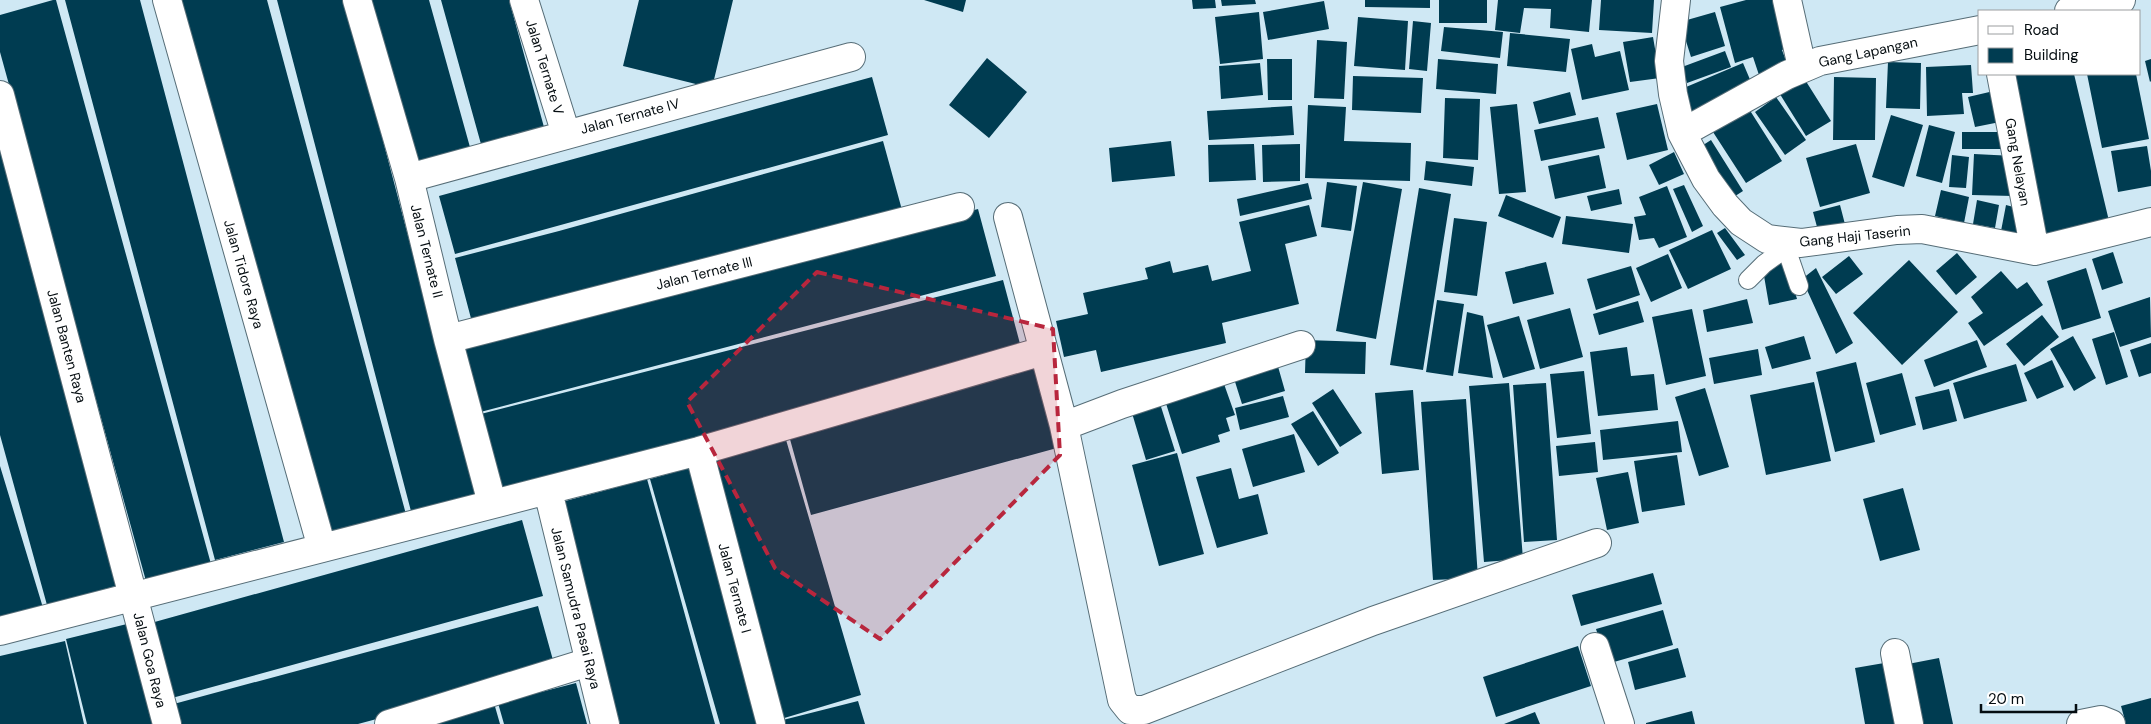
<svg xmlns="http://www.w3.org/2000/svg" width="2151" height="724" viewBox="0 0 2151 724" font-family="'DM Sans',sans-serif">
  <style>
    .building { fill: #003c51 }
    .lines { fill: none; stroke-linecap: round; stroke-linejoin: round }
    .service-casing { stroke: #566d77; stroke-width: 20 }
    .minor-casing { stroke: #566d77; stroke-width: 30 }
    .service { stroke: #fff; stroke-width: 18 }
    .minor { stroke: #fff; stroke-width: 28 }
    .marked { fill: #b8263d; fill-opacity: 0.2; stroke: #b8263d; stroke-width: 4; stroke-dasharray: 10 6; stroke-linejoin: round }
    .labels { text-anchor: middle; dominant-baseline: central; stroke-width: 5; stroke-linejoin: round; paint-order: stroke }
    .street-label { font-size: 14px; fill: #050d11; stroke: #fff }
  </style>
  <rect width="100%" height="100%" fill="#cfe8f4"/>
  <path class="building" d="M53,0H56L211,564L146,581L0,52V15Z
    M65,0H140L284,542L215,560Z
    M179,0H267L407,518L324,541Z
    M277,0H346L477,498L412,515Z
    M362,0H429L473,158L410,176Z
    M441,0H509L547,138L484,155Z
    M639,0H733L712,88L623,66Z
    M924,0H966L963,12Z
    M1192,0H1215L1216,8L1193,9Z
    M1221,0H1255L1256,4L1222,6Z
    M1365,0H1430V8L1365,7Z
    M1439,0H1487V23H1439Z
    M1498,0H1592L1589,32L1550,28L1551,9L1524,8L1520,33L1495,30Z
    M1601,0H1654L1652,33L1599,30Z
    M1746,0H1774L1787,48L1782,50L1788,66L1759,75L1753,57L1735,63L1720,7Z
    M1324,1L1329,29L1268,40L1263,12Z
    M1259,12L1263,59L1220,64L1215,17Z
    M1715,12L1725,46L1691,57L1680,22Z
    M1358,17L1408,21L1405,70L1354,66Z
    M1413,21L1431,23L1427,71L1409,69Z
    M1444,27L1503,32L1500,58L1441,51Z
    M1510,33L1570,39L1566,72L1507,66Z
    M1653,37L1660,78L1630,82L1623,42Z
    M1317,40L1347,42L1344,99L1314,98Z
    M1592,44L1595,57L1620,51L1629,90L1582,100L1571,49Z
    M1725,51L1731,67L1687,83L1682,67Z
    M987,58L1027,92L989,138L949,105Z
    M1267,59H1292V100H1268Z
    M1438,59L1498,64L1496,94L1436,89Z
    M2151,59V81L2150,82L2145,61Z
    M1888,62L1921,63L1920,109L1886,108Z
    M1260,63L1263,95L1221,99L1219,66Z
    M1743,63L1754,89L1690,116L1679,90Z
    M1971,65L1973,93H1962L1964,114L1927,116L1926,67Z
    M2005,74H2074L2109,221L2040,237Z
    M2087,74H2136L2149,139L2102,148Z
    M1802,75L1831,121L1806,136L1778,91Z
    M1353,76L1423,78L1421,113L1352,110Z
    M872,77L888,135L455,254L439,196Z
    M1834,77L1876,78L1875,140H1833Z
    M1998,90L2005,121L1975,127L1968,97Z
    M1570,92L1576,115L1539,124L1533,102Z
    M1776,97L1806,140L1785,155L1755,112Z
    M1445,98L1480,99L1478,160L1443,158Z
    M1517,104L1526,192L1499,194L1490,107Z
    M1657,104L1668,150L1627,160L1616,113Z
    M1308,105L1346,107L1344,141L1411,143L1410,181L1305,178Z
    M1292,106L1294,135L1209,140L1207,111Z
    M1749,109L1782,161L1746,183L1713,132Z
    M1891,115L1923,125L1904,187L1872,177Z
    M1598,117L1605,148L1541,161L1534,130Z
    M1929,125L1955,132L1942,183L1916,176Z
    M1962,132H2003V149H1962Z
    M0,140L123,584L47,605L0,435Z
    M1711,140L1743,191L1729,200L1697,149Z
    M883,141L902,210L473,326L455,258L559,231Z
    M1171,141L1175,176L1112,182L1109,148Z
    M1254,144L1256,180L1209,182L1208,145Z
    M1300,144V181L1263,182L1262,145Z
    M1856,144L1870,193L1820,207L1806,158Z
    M2147,146L2151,171V186L2118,192L2111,151Z
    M1674,152L1684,174L1659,185L1649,165Z
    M1974,154L2014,156L2013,196L1972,195Z
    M1599,155L1606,188L1555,199L1548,166Z
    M1952,155L1969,157L1966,188L1949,187Z
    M1426,161L1474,167L1472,186L1424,180Z
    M1327,182L1357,186L1351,231L1321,227Z
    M1363,182L1402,189L1376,339L1336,331Z
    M1308,183L1312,199L1240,216L1237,199Z
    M1684,185L1703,226L1692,232L1673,189Z
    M1667,186L1687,237L1659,248L1654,238L1639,240L1634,217L1646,215L1639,197Z
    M1419,188L1451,194L1423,370L1390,365Z
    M1619,189L1622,204L1591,211L1587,196Z
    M1941,190L1969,197L1964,223L1935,216Z
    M1506,195L1561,217L1553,238L1498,216Z
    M1977,200L1999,205L1995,228L1973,224Z
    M1309,205L1317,236L1285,244L1299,304L1222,323L1226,343L1101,372L1096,350L1064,357L1056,321L1088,314L1083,293L1148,279L1145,268L1170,261L1173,273L1208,265L1212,281L1251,271L1239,222Z
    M1840,205L1847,232L1820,238L1813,212Z
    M2006,205L2021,209L2017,233L2001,231Z
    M978,209L996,276L469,415L452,349Z
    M1566,216L1633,224L1629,253L1562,244Z
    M1454,218L1487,222L1477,296L1444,292Z
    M1725,228L1745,255L1737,260L1717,233Z
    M1712,230L1731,269L1688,289L1669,250Z
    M2113,252L2123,283L2102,290L2092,259Z
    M1957,253L1977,277L1956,295L1936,271Z
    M1668,254L1682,288L1651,302L1636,268Z
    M1849,256L1863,274L1836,294L1822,277Z
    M1909,260L1958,312L1902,365L1853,313Z
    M1546,262L1554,294L1513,304L1505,272Z
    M1786,262L1797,299L1769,305L1763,270Z
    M1631,266L1640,295L1596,310L1587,279Z
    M1816,268L1853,343L1836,354L1802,279Z
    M2086,268L2101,318L2062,330L2047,281Z
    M2001,271L2017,289L2027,282L2043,305L1984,346L1968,323L1983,313L1971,297Z
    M1003,280L1023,355L492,491L473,416Z
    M2150,297L2151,337L2120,347L2108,311Z
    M1747,299L1753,323L1707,332L1703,310Z
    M1437,300L1464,304L1453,376L1426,372Z
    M1638,301L1644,322L1599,335L1593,314Z
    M1570,308L1583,357L1540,369L1527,320Z
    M1692,309L1706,376L1666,385L1652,317Z
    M1467,312L1483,316L1493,378L1458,373Z
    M2042,315L2059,337L2024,366L2006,344Z
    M1519,316L1535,369L1503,378L1487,325Z
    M2114,332L2128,377L2106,385L2092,339Z
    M1804,336L1811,359L1772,369L1765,347Z
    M2073,336L2096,378L2074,391L2050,349Z
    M1306,340L1366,342L1365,374L1305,373Z
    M1977,340L1987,367L1934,387L1924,360Z
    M2151,343V373L2139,377L2130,350Z
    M1627,347L1631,376L1654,374L1658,410L1598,416L1590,352Z
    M1758,349L1762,375L1714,384L1709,358Z
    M1275,356L1285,391L1242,404L1231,369Z
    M2052,360L2064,387L2037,399L2024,373Z
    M1856,362L1875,442L1835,452L1816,372Z
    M1034,364L1057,448L811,515L788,432Z
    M2016,364L2027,401L1964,419L1953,383Z
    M1584,371L1591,434L1557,438L1550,374Z
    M1902,373L1916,425L1880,435L1866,383Z
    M1814,382L1831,461L1766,475L1750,395Z
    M1509,383L1523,559L1484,562L1469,386Z
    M1546,383L1557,540L1524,542L1513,385Z
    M1224,384L1235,415L1226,418L1230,431L1218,435L1220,442L1182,454L1163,394Z
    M1705,388L1729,467L1699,476L1675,397Z
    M1333,389L1362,433L1340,447L1312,403Z
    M1949,389L1957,421L1923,430L1915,397Z
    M1413,390L1419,470L1382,474L1375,393Z
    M1157,394L1175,451L1146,460L1129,403Z
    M1283,396L1289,417L1240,430L1235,408Z
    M1466,399L1478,578L1433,580L1421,402Z
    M1313,411L1339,453L1318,466L1291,424Z
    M1678,421L1682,452L1603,460L1600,430Z
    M784,433L861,695L781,719L704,456Z
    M1294,434L1305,472L1253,487L1242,449Z
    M1595,442L1598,472L1559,476L1556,446Z
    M1177,453L1204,554L1159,566L1132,465Z
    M1677,455L1685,505L1642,512L1634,461Z
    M0,466L44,611L0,624Z
    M693,467L767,724H720L650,479Z
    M1231,468L1239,499L1258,494L1268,534L1217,548L1196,477Z
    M1628,472L1639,523L1607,530L1596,478Z
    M647,479L674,575L715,724H620L558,503Z
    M1903,488L1920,550L1880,561L1863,499Z
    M522,520L543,596L172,698L151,623Z
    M1653,573L1662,604L1581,626L1572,595Z
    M538,606L556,671L358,724H175L170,705Z
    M1663,610L1673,645L1607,664L1596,629Z
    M131,623L156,724H87L66,639Z
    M65,641L84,724H0V656Z
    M1578,646L1591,686L1496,717L1483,677Z
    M1678,648L1686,677L1635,690L1628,662Z
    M1939,658L1953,724H1920L1908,664Z
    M1890,662L1902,724H1865L1855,668Z
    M576,683L587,724H504L498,703Z
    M2151,698V724H2126L2121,706Z
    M858,701L865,724H780L779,721Z
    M494,703L500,724H430Z
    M1692,711L1695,724H1646V723Z
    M1535,712L1540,724H1504Z"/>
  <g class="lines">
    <defs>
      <path id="service" d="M1787,242L1786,248L1799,286
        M1748,280L1764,264L1786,248"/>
      <path id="minor" d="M167,0L322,548
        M357,0L409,178L448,339L492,503
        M524,0L566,134
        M1676,0L1669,61L1673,94L1682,133L1706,179L1725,205L1741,222L1767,239L1801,243L1897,230L1922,229L2035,251L2151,222
        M1787,0L1802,67
        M2069,11L2121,0
        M2001,74L2035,251
        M0,95L167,724
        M1682,133L1787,75L1820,61L1980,30
        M409,178L851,57
        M1008,217L1064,426L1122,404L1301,345
        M448,339L960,207
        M1064,426L1122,700L1130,710H1144L1373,621L1597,543
        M699,451L771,724
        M548,491L605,724
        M0,631L699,451L1043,351
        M1595,647L1620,724
        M1895,653L1909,724
        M389,724L589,662
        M2081,724L2101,720L2111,724"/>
    </defs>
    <use href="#service" class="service-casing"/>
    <use href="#minor" class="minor-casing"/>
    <use href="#service" class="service"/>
    <use href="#minor" class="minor"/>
  </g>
  <path class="marked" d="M817,272L1053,329L1060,455L880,639L775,568L687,402Z"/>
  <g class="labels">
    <g class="street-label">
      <text transform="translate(1868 52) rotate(-12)">Gang Lapangan</text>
      <text transform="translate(545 67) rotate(73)">Jalan Ternate V</text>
      <text transform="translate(630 116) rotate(-15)">Jalan Ternate IV</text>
      <text transform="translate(2018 162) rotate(80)">Gang Nelayan</text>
      <text transform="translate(1855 236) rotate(-6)">Gang Haji Taserin</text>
      <text transform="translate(427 251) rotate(76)">Jalan Ternate II</text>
      <text transform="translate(704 273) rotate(-14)">Jalan Ternate III</text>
      <text transform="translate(244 274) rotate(74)">Jalan Tidore Raya</text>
      <text transform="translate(67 346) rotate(75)">Jalan Banten Raya</text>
      <text transform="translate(735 588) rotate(75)">Jalan Ternate I</text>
      <text transform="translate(576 608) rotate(76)">Jalan Samudra Pasai Raya</text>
      <text transform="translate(150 660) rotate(76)">Jalan Goa Raya</text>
    </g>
  </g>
  <rect x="1978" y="10" width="162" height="65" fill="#ffffff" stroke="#9b9ea0"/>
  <rect x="1988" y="26" width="25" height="8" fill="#ffffff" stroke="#9b9ea0"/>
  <text x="2024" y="35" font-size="15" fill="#050d11">Road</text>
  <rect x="1988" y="48" width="25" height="15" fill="#003c51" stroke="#9b9ea0"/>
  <text x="2024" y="60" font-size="15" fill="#050d11">Building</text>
  <path d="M1981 704v8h95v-8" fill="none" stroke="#050d11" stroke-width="2.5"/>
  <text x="1988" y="704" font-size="15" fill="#050d11" stroke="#ffffff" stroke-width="4" paint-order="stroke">20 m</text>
</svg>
